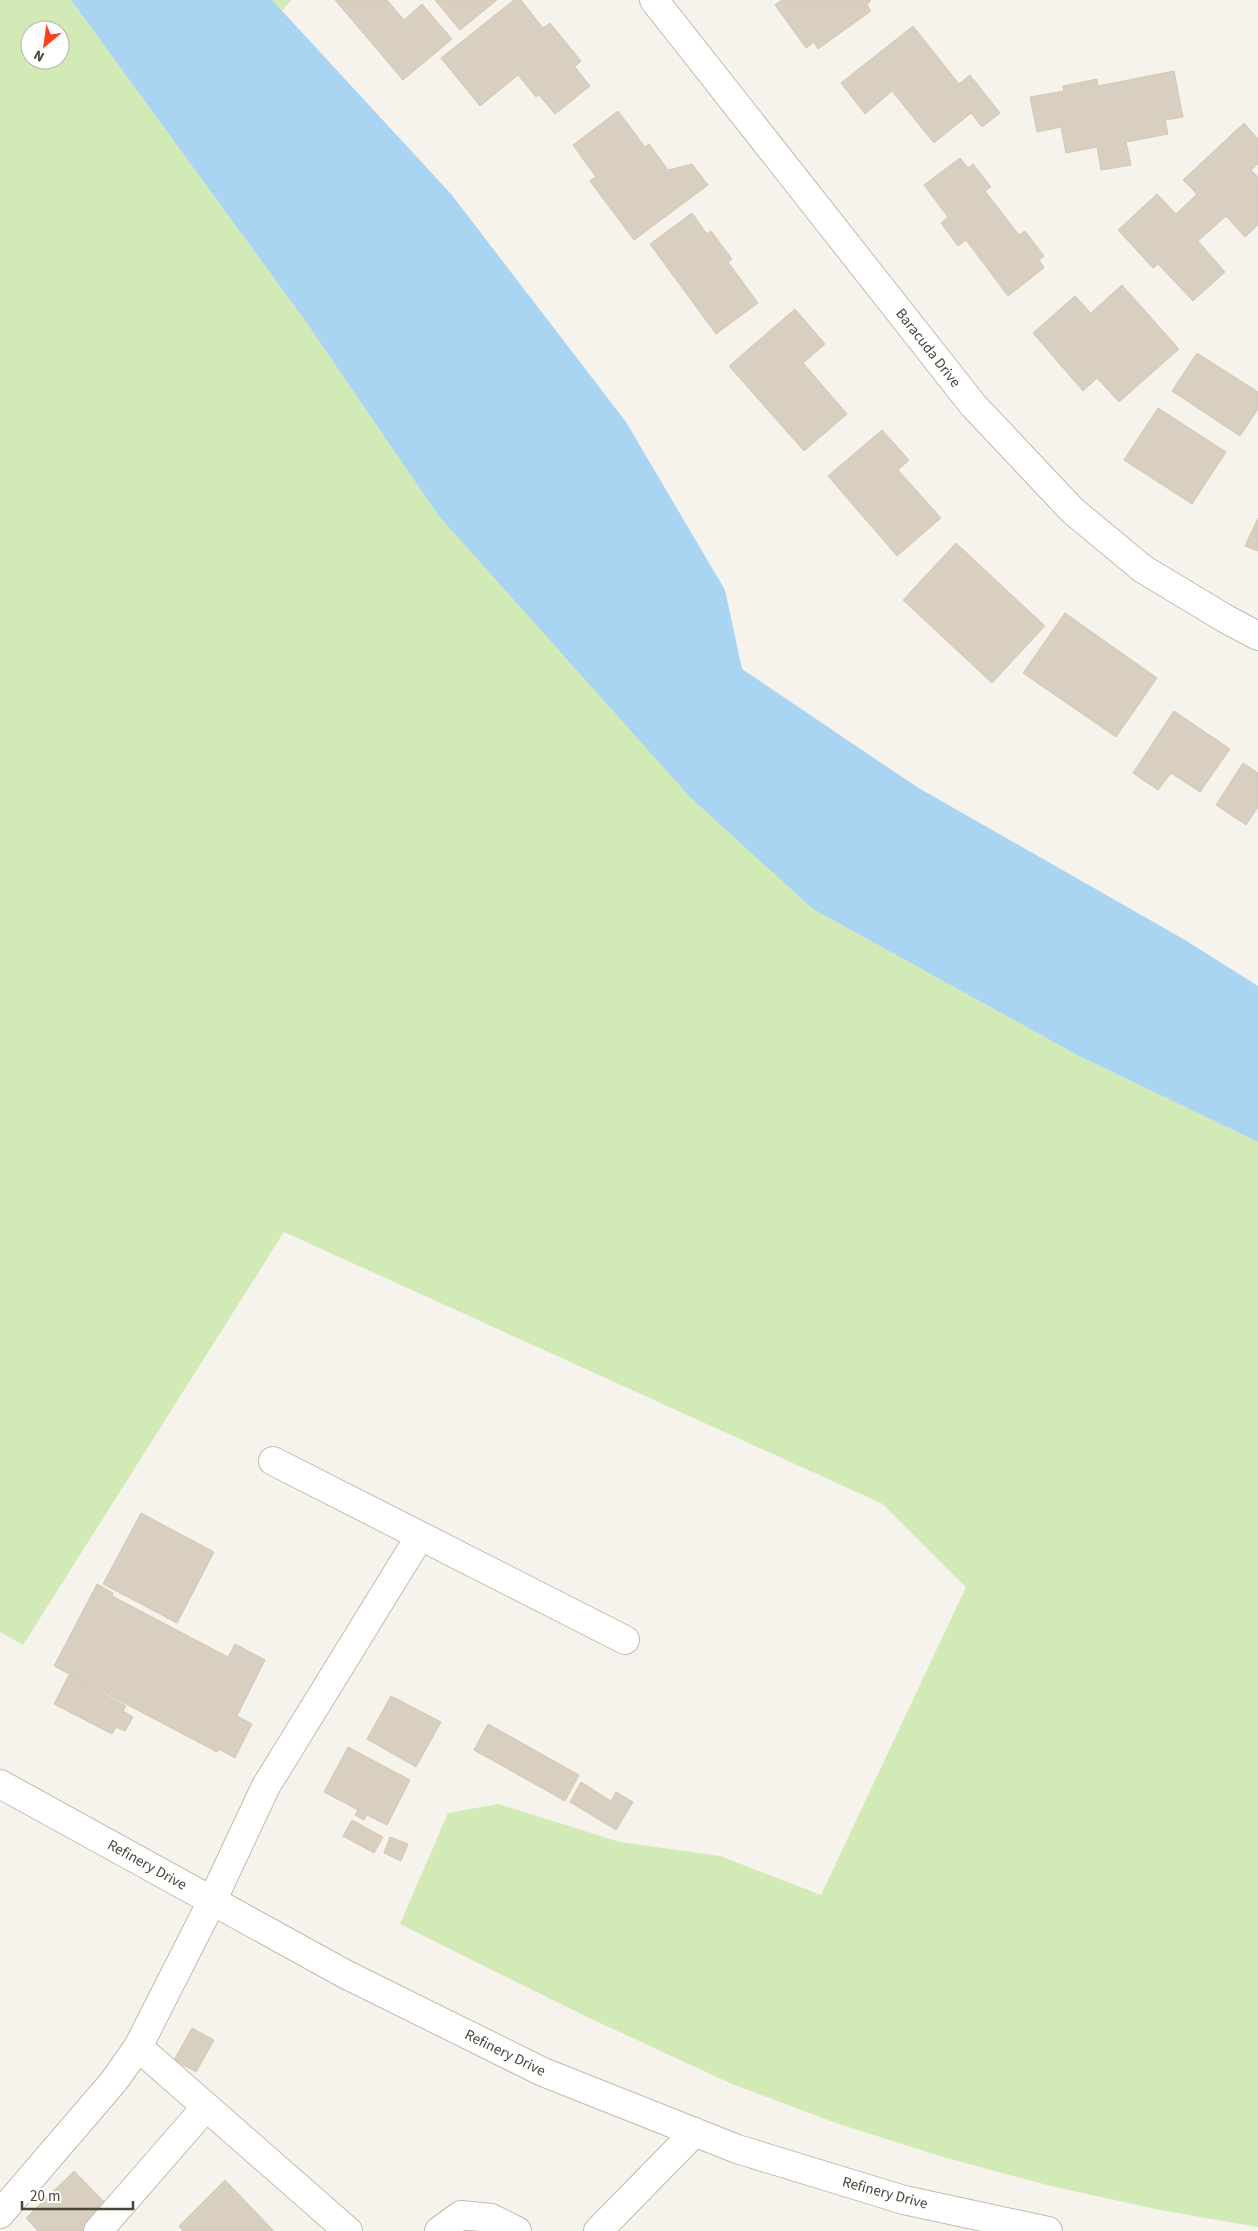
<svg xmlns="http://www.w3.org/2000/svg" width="1258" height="2231" viewBox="0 0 1258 2231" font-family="'Source Sans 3',sans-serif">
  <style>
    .green { fill: #d2eab5; fill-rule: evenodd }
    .water { fill: #a9d4f2 }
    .building { fill: #d8cfc1; stroke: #d3c7b4 }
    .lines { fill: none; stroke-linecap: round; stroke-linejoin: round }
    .minor-casing { stroke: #c2bbae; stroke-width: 30 }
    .minor { stroke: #fff; stroke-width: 28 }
    .labels { text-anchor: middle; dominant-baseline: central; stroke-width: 5; stroke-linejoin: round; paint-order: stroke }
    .street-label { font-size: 15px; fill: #4b4439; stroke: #fff }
  </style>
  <rect width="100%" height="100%" fill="#f6f3ec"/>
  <path class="green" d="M0,0H71L306,322L438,515L813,909L1077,1055L1258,1142V2227L1160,2210L1051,2186L943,2157L836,2123L732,2084L585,2016L400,1924L448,1813L498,1804L620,1842L720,1856L821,1895L966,1587L883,1504L284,1232L23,1645L0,1632ZM30,30H60V60H30Z
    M272,0H291L282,11Z"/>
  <path class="water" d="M71,0H272L451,194L626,422L725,590L742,669L917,787L1185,940L1258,986V1142L1077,1055L813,909L690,797L438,515L306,322Z"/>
  <path class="building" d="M335,0H387L404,20L422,4L452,39L403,80Z
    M435,0H497L460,30Z
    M514,0H521L543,28L550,23L581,61L575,67L590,86L555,114L539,95L536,97L518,75L480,106L441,58Z
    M782,0H871L867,5L871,11L818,49L814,42L806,48L775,5Z
    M913,26L959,84L970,75L1000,113L982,127L971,113L934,143L892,91L865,114L841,83Z
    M1174,71L1183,117L1165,120L1168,134L1126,142L1131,165L1101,170L1097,147L1066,153L1061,127L1037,132L1030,97L1064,91L1063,86L1097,79L1098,86Z
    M618,111L645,147L649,144L668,170L692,164L708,185L634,240L590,181L596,177L573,145Z
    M1244,123L1258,139V164L1251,170L1258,177V225L1245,237L1226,216L1198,241L1225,272L1193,301L1158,264L1153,268L1118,230L1157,194L1176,214L1197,194L1183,180Z
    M960,158L968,168L973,164L991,187L985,191L1019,235L1025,231L1044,256L1039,260L1044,268L1008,296L966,240L958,246L941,223L948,217L924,185Z
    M692,213L707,234L711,231L732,259L728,262L758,303L716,334L650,244Z
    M1122,285L1179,349L1119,402L1097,378L1083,391L1033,333L1075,296L1091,313Z
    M795,309L825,344L803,363L847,414L804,451L729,366Z
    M1197,353L1258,392V409L1240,436L1172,391Z
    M1158,408L1226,452L1192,504L1124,460Z
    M882,430L909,460L898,470L941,518L897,556L828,476Z
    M1258,518V551L1245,546Z
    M956,543L1045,626L992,683L903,600Z
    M1065,613L1157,678L1116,737L1023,673Z
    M1174,711L1230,749L1200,792L1171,773L1158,790L1133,773Z
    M1243,763L1258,773V807L1246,825L1216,805Z
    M141,1513L214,1552L177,1623L103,1584Z
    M97,1584L113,1593L112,1596L228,1657L235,1644L265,1660L237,1716L252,1724L235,1758L219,1749L217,1752L54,1666Z
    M69,1675L126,1706L123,1711L133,1717L125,1731L116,1727L112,1734L54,1704Z
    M391,1696L441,1722L416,1767L367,1739Z
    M488,1724L579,1775L565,1801L474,1750Z
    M348,1747L410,1780L387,1825L367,1815L364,1820L355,1815L358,1810L324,1792Z
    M581,1782L611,1801L616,1792L633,1802L616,1830L570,1802Z
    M352,1820L383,1837L374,1853L343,1836Z
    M390,1837L408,1844L401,1861L384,1853Z
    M192,2028L214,2040L196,2072L174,2060Z
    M74,2171L112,2210L90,2231H38L26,2218Z
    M225,2180L274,2231H183L179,2226Z"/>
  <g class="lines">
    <defs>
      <path id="minor" d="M654,0L973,405L1073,511L1143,569L1226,619L1258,636
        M273,1461L625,1640
        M0,1784L345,1974L543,2072L737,2149L904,2200L1048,2231
        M138,2047L348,2231
        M0,2214L114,2081L138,2047L212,1901L266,1786L420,1536
        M98,2231L206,2107
        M439,2231L461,2215L491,2218L517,2231
        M598,2231L695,2132"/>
    </defs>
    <use href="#minor" class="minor-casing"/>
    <use href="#minor" class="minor"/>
  </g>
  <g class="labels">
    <g class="street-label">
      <text transform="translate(928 348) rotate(52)">Baracuda Drive</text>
      <text transform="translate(147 1865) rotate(29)">Refinery Drive</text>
      <text transform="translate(505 2053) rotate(26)">Refinery Drive</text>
      <text transform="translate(885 2193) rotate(15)">Refinery Drive</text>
    </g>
  </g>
  <g transform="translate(45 45) rotate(209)"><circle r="24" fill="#ffffff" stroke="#b7b4b0"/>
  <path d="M0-4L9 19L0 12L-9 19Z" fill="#fc3f1d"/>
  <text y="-8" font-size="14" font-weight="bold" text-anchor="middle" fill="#4b4439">N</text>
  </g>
  <path d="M22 2201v8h111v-8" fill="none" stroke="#4b4439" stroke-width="2.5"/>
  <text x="30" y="2201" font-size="15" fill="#4b4439" stroke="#ffffff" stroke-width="4" paint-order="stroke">20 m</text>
</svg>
